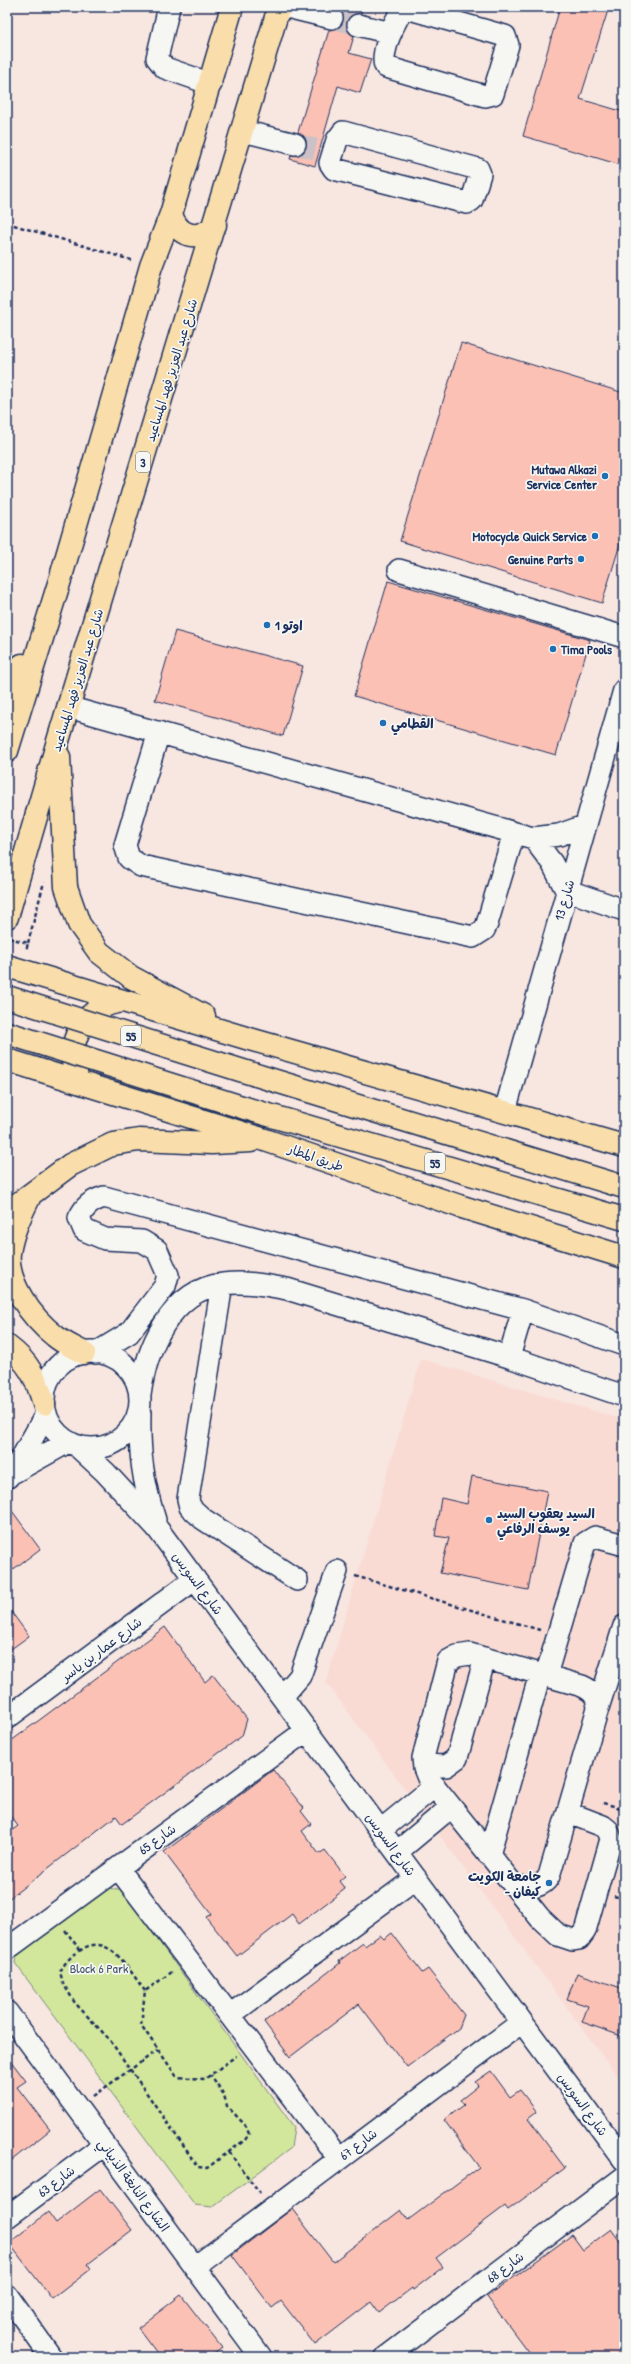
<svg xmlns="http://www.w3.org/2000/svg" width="631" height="2364" viewBox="0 0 631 2364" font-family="'Patrick Hand','Playpen Sans Arabic',sans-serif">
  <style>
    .built { fill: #f9dbd3 }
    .green { fill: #d2e79c; stroke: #768b7d }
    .building { fill: #fcc1b5; stroke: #1b2f5e }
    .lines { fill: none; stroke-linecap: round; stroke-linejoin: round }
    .minor-tunnel { stroke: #ccc1c6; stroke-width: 21; stroke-dasharray: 21 10; stroke-linecap: butt }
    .minor-casing { stroke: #1b2f5e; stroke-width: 24 }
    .major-casing { stroke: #1b2f5e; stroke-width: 25 }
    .highway-casing { stroke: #1b2f5e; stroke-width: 25 }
    .path { stroke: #1b2f5e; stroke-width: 2.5; stroke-dasharray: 4 3; stroke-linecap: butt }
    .minor { stroke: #f6f6f2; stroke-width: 21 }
    .major { stroke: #f9deab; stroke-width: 22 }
    .highway { stroke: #f9deab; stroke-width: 22 }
    .highway-bridge-casing { stroke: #1b2f5e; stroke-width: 25; stroke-linecap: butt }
    .highway-bridge { stroke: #f9deab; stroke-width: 22 }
    .poi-dot { fill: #1f6fb2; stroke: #f6f6f2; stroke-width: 1.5 }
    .labels { text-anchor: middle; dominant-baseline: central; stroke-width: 3.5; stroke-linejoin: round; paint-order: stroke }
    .shield { fill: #f6f6f2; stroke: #5d6b8a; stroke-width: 1 }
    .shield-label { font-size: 12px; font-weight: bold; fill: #1b2f5e }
    .street-label { font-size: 13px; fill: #1b2f5e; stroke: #f6f6f2 }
    .poi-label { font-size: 13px; font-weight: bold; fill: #1b2f5e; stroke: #f6f6f2; text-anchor: end }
    .park-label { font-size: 13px; fill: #40546a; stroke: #f6f6f2 }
  </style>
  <rect width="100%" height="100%" fill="#f8e6e0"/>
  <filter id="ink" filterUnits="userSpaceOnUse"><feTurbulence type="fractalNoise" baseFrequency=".025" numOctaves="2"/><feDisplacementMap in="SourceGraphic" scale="8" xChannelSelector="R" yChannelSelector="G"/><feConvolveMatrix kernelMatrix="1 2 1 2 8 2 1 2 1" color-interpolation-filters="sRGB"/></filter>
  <g filter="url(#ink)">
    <path class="built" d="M421,1359L624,1420V2085L326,1682Z"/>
    <path class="green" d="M100,1886L122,1891L294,2127L291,2148L212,2207L195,2205L15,1963L19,1943Z"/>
    <path class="building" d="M336,7H363L361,13L354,14L346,22L347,29L354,36L349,53L371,59L360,93L338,86L315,166L290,159L291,155L298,156L303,153L306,147V140L298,132L329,30L336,29L344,21L343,14Z
      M560,7H609L580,99L624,112V166L523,136Z
      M461,343L624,393V531L602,603L400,541Z
      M388,581L590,640L556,755L354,696Z
      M175,631L303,666L283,736L155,700Z
      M472,1476L547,1491L528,1590L440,1573L449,1538L435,1536L441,1498L467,1504Z
      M7,1504L40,1549L7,1574Z
      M7,1606L29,1636L7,1652Z
      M165,1627L205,1682L213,1675L247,1719L242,1736L122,1824L116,1816L7,1900V1834L18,1826L7,1812V1744Z
      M273,1770L304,1808L301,1811L311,1824L302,1831L319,1854L325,1850L345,1876L339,1881L345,1889L299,1924L292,1914L237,1956L206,1917L211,1914L164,1852Z
      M392,1933L422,1973L428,1969L464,2015L459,2028L407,2067L359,2004L290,2057L264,2022L340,1963L339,1961L363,1943L365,1946L380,1935L384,1939Z
      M577,1973L624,1989V2037L582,2022L588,2006L567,1999Z
      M7,2056L26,2081L17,2087L50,2130L7,2164Z
      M491,2071L510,2097L520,2090L537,2112L528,2119L565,2168L508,2210L505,2206L436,2258L443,2267L413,2290L412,2288L379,2313L371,2302L315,2345L281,2301L272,2308L232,2255L292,2209L333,2262L401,2210L408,2220L479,2167L444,2120L464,2105L460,2100L478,2086L475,2082Z
      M100,2189L132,2230L88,2264L91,2269L52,2299L9,2243L48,2212L56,2223Z
      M611,2229L624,2247V2357H532L487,2297L572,2235L583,2250Z
      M181,2295L222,2348L210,2357H160L138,2328Z"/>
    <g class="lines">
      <path class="minor-tunnel" d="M332,18L358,25
        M295,144L319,150"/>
      <defs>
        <path id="minor" d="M169,7L157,58L165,68L211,84
          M287,7L332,18
          M406,8L505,36L508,45L493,94L485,96L386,67C378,59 396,13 406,8Z
          M358,25L391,33
          M243,131L295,144
          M343,132L478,169L480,174L472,200L467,203L334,169L330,163L337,140Z
          M399,570L624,637
          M68,707L533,838L559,835L584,826
          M159,732L125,845L129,858L141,866L473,937L484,930L487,924L514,833
          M533,838L552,863L566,890L624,910
          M505,1111L624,690
          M222,1284L188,1499L190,1507L203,1519L297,1580
          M44 1400a48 48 0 1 1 96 0a48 48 0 1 1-96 0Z
          M96,1353L129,1333L165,1286L168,1275L157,1250L142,1241L105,1239L84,1230L79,1218C85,1206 91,1201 104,1197L523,1310L624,1345
          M509,1357L523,1310
          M140,1395C146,1350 170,1290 223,1284C245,1281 266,1285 287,1289L509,1357L624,1396
          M140,1413C139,1452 143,1483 155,1520
          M77,1446L105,1472L157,1528L624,2160
          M14,1472L68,1442
          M8,1477L22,1457L46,1414
          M546,1675L585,1543L595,1537L624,1545
          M282,1697L300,1676L337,1571
          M598,1708L624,1626
          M7,1718L195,1579
          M424,1765L446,1766L457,1758L485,1658
          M381,1830L435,1786
          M397,1852L451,1807
          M489,1855L540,1674
          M118,1868L339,2159
          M514,1886C528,1887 541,1890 549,1876L598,1708C597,1696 593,1691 582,1686L470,1654L457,1656L448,1661L423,1758L424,1768L428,1778L540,1918L558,1935L573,1940L579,1939L585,1931L611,1839L608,1830L603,1826L569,1813
          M7,1949L307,1730
          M7,2012L261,2357
          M230,2015L416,1878
          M7,2217L104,2145
          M195,2267L522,2022
          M7,2295L51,2357
          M386,2357L624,2177"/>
        <path id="major" d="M171,214C178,237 198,242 215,225
          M7,697L22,665
          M7,751L60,580L151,266L171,214L232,7
          M59,757L66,887L79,924L99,952L131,977L204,1016
          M7,917L58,741L279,7
          M7,966L246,1038L624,1146
          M7,1060L262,1139L459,1206L624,1257
          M76,1072C66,1048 80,1019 102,1007C107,1004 114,1003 120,1001
          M29,1198C20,1216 12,1233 9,1253C6,1283 32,1318 55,1336C63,1343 75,1348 84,1353
          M7,1212L70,1165L113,1144L139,1140L212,1143L251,1141
          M7,1346C29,1362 37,1379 44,1404"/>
        <path id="highway" d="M256,1075L624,1187
          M245,1108L624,1219"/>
      </defs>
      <use href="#minor" class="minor-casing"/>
      <use href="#major" class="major-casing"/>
      <use href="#highway" class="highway-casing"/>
      <path class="path" d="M7,223L131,260
        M9,938L28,943L26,951
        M28,943L44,882
        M355,1576L540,1630
        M603,1803L624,1809
        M614,1896L624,1899
        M65,1930L80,1950
        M172,1972L145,1991L141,2025L177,2077L205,2079L236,2056
        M145,1991C130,1972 109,1930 81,1950C71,1956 65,1962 60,1972L63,1983L75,2003L109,2039L198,2167L207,2168L245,2140L249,2134L246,2126L227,2106L224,2095L211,2075
        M93,2096L158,2050
        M229,2152L260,2193"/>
      <use href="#minor" class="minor"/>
      <use href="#major" class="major"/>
      <use href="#highway" class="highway"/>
      <defs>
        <path id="highway-bridge" d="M7,997L256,1075
          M7,1033L245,1108"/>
      </defs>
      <use href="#highway-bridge" class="highway-bridge-casing"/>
      <use href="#highway-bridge" class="highway-bridge"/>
    </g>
  </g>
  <g class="poi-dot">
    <circle cx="605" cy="476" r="4"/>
    <circle cx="595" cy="536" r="4"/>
    <circle cx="581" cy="559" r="4"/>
    <circle cx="267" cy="625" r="4"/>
    <circle cx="553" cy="649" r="4"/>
    <circle cx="383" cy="723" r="4"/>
    <circle cx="489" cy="1520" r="4"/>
    <circle cx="549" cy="1883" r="4"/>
  </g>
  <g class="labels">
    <g class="shield">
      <rect x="136" y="452" width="14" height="20" rx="3"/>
      <rect x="121" y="1026" width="20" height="20" rx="3"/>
      <rect x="425" y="1153" width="20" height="20" rx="3"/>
    </g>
    <g class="shield-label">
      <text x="143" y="462">3</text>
      <text x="131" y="1036">55</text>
      <text x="435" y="1163">55</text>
    </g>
    <g class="street-label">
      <text transform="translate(171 370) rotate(-73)">شارع عبد العزيز فهد المساعيد</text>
      <text transform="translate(77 680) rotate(-73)">شارع عبد العزيز فهد المساعيد</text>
      <text transform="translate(564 900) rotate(-74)">شارع 13</text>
      <text transform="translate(316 1157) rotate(19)">طريق المطار</text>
      <text transform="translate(198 1583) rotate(53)">شارع السويس</text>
      <text transform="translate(101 1649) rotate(-37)">شارع عمار بن ياسر</text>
      <text transform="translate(157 1839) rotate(-36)">شارع 65</text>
      <text transform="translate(391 1844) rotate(54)">شارع السويس</text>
      <text transform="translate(583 2104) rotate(54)">شارع السويس</text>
      <text transform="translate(358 2144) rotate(-37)">شارع 67</text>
      <text transform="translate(56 2181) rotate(-37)">شارع 63</text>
      <text transform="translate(134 2185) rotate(54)">الشارع النابغة الذبياني</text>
      <text transform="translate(505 2267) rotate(-37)">شارع 68</text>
    </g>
    <g class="poi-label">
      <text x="597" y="469">Mutawa Alkazi<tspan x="597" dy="15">Service Center</tspan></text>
      <text x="587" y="536">Motocycle Quick Service</text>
      <text x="573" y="559">Genuine Parts</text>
      <text x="275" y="625" text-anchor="start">اوتو 1</text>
      <text x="561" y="649" text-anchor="start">Tima Pools</text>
      <text x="391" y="723" text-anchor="start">القطامي</text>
      <text x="497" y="1513" text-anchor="start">السيد يعقوب السيد<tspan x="497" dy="15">يوسف الرفاعي</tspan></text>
      <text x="541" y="1876">جامعة الكويت<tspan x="541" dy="15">- كيفان</tspan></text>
    </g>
    <g class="park-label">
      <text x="99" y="1968">Block 6 Park</text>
    </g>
  </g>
  <rect width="631" height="2364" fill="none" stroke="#f6f6f2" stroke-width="24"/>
  <rect x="12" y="12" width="607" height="2340" fill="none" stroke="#1b2f5e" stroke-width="1.5" filter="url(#ink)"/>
</svg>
